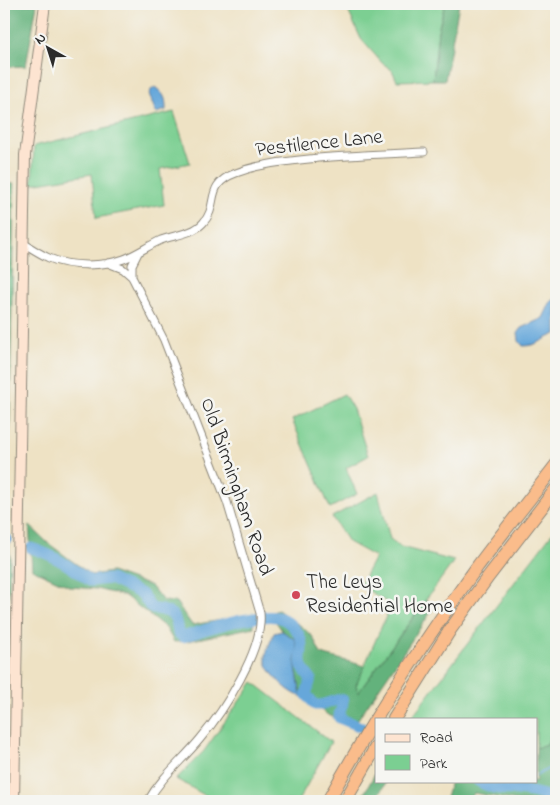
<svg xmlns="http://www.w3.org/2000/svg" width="560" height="805" viewBox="0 0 560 805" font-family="'Indie Flower',sans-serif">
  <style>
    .green { fill: #7bcf92; stroke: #537d5e }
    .forest { fill: #64b27c; stroke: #486e54 }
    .water { fill: #66a7da; stroke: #486982 }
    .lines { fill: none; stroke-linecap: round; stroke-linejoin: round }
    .stream { stroke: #66a7da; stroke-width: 2 }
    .river { stroke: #66a7da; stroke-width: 11 }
    .minor-casing { stroke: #8c8678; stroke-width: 9 }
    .secondary-casing { stroke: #8c8678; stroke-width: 12 }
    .motorway-casing { stroke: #8c8678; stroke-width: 14 }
    .minor { stroke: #fff; stroke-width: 7 }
    .secondary { stroke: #fde4d1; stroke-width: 10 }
    .motorway { stroke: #fabc8b; stroke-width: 12 }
    .poi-dot { fill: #d1495b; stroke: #f6f6f2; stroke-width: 2 }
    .labels { text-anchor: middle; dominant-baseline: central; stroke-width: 5; stroke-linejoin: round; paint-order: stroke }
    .street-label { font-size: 21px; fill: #2b2b2b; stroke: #f6f6f2 }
    .poi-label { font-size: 21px; fill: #2b2b2b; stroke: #f6f6f2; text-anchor: start }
  </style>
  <rect width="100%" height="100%" fill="#f6f6f2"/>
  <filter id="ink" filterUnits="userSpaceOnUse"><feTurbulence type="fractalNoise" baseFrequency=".02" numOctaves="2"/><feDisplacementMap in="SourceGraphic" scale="10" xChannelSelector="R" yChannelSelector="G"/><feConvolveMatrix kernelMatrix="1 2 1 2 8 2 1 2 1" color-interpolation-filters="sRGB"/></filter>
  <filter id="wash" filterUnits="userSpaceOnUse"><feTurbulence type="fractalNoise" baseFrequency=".0096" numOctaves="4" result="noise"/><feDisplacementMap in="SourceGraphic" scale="20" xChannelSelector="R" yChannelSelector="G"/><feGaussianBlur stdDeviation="1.12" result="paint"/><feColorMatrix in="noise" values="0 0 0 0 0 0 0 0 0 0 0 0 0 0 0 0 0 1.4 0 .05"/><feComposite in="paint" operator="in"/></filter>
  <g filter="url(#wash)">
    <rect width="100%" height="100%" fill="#eee2c4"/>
    <path class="green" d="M345,4H445L438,31L433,80L397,81L392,70L382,63L361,39Z
      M174,112L190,163L160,169L164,205L96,218L92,174L32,184L34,146Z
      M344,394L353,409L368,456L346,468L357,494L330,508L292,420Z
      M378,492L390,539L401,547L454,561L358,693L356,685L391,605L360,585L375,557L348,542L332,517Z
      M556,528V721L547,745L536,748V719H410Z
      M253,682L331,742L298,801H215L176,779L204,751Z"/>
    <path class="forest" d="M4,4H37L26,66L4,67Z
      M445,4H459L445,80H433L438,31Z
      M4,183L14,184L8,526L10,557L4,744Z
      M29,525L48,543L91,575L111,572L151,586L163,601L176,602L192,625L252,615L254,627L188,641L174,642L166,628L125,596L96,589L71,587L32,569Z
      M426,600L433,609L354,725L328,715L301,696L292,645L270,613L278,610L301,626L313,637L321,654L365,666L356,685L358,693Z
      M556,721V801H516L474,793L469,801H445L451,781H536V748L547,745Z
      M376,772V781H387L374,801H360Z"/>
    <path class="water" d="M155,87C165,95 166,98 166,110L156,113L149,94L150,91Z
      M556,299V334C543,339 537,346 523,346L519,341L518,332L521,328L543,318L551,301Z
      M282,631L295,639L297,649L295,661L301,696C290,695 266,671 266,660C265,652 271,641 274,633Z"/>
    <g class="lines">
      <path class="stream" d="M536,776L556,764
        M525,791L529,781"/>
      <path class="river" d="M4,537L7,539
        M31,548C54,555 71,567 90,581L110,579L142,594L151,608C171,612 176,611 178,633L183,637C205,629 254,614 277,617C286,618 299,631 301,640C304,648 300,655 301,663C302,669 307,674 311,679L306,694L315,705H321L340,699L343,700C344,707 338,711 339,718L361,727
        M478,781C493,791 508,789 525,791C535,792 546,796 556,799"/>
    </g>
  </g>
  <g filter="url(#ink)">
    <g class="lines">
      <defs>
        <path id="minor" d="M23,243C31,248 40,254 49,258C70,267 102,267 124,259C137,254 148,246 161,240C174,235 193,234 203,223C220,205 203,185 236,173C262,163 290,161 318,158C353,155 388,154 424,152
          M108,263L123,269L132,277L164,340L227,502L260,613C264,649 223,712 200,739C182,761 162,776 148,801
          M132,277V265L138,253"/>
        <path id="secondary" d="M14,801L25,155L45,4"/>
        <path id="motorway" d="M394,719L450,630L488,577L556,489
          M328,801C372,721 423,642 477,567C503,532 530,499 556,465
          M345,801L376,747"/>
      </defs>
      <use href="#minor" class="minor-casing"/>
      <use href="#secondary" class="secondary-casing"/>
      <use href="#motorway" class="motorway-casing"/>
      <use href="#minor" class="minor"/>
      <use href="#secondary" class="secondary"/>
      <use href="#motorway" class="motorway"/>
    </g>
  </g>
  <circle class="poi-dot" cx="296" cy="595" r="5"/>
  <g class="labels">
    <g class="street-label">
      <text transform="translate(319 144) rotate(-6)">Pestilence Lane</text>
      <text transform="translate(236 487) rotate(71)">Old Birmingham Road</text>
    </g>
    <g class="poi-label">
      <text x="306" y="583">The Leys<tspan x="306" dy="24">Residential Home</tspan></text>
    </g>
  </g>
  <rect width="560" height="805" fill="none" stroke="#f6f6f2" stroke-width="20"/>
  <rect x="375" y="718" width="162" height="65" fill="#f6f6f2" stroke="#a5a5a2"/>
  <rect x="385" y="734" width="25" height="8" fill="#fde4d1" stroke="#a5a5a2"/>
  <text x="420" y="742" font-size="15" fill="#2b2b2b">Road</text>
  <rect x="385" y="755" width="25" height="15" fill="#7bcf92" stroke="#a5a5a2"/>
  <text x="420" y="768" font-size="15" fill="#2b2b2b">Park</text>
  <g transform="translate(48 48) rotate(321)" stroke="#f6f6f2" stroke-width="4" paint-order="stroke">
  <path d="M0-4L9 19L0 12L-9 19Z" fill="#2b2b2b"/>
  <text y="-8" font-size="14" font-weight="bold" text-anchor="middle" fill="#2b2b2b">N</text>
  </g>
</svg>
